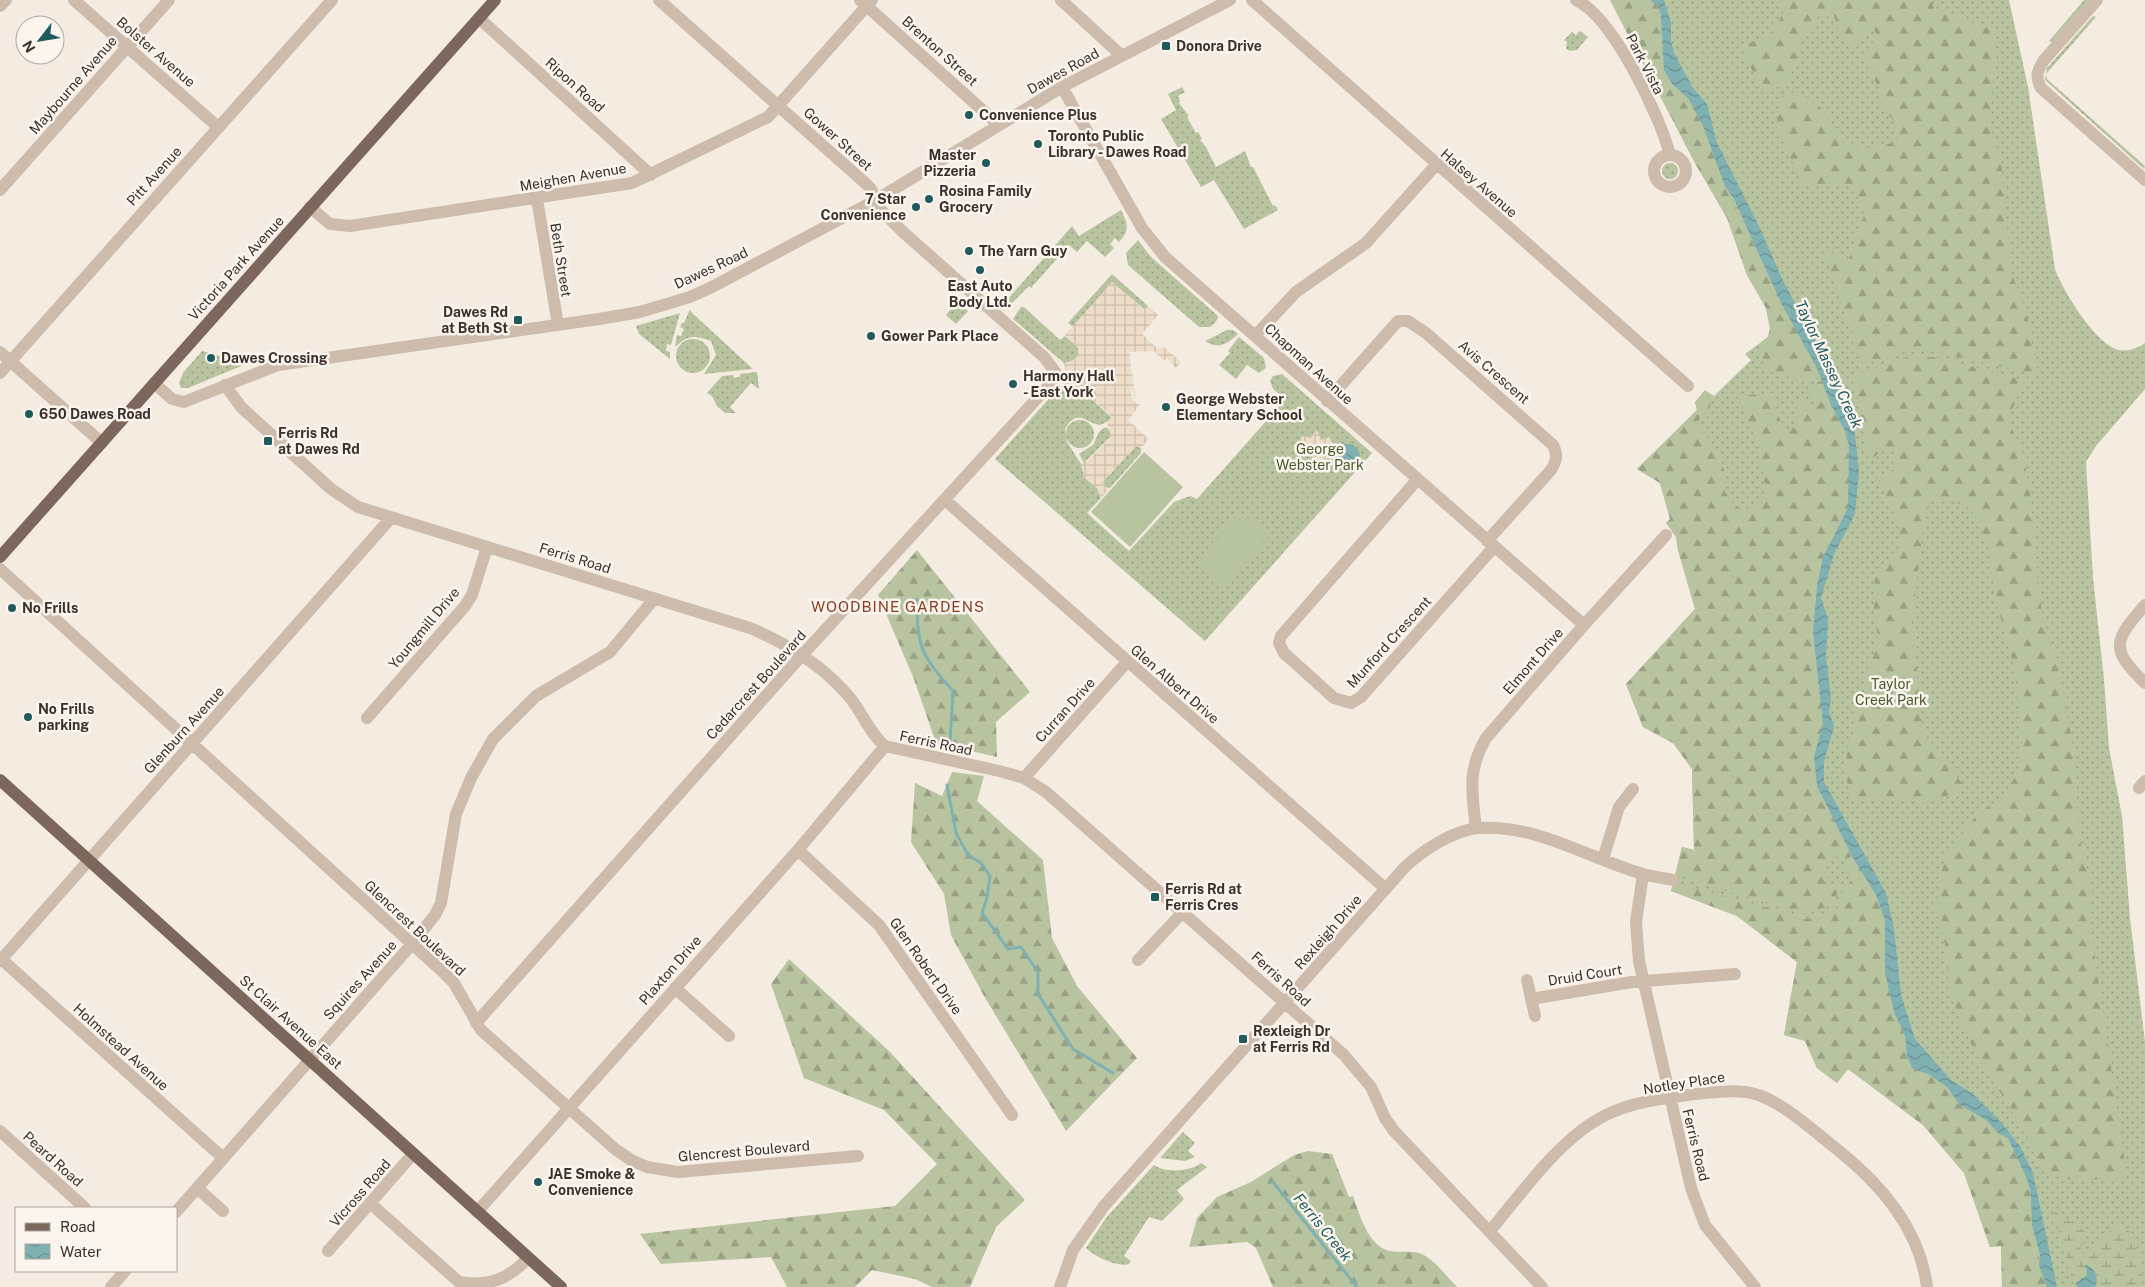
<svg xmlns="http://www.w3.org/2000/svg" width="2145" height="1287" viewBox="0 0 2145 1287" font-family="'Public Sans',sans-serif">
  <style>
    .grass { fill: url(#grass-dots) }
    .forest { fill: url(#forest-firs) }
    .wetland { fill: url(#wetland-marsh) }
    .pitch { fill: #b8c4a0 }
    .plaza { fill: url(#plaza-grid) }
    .water { fill: url(#water-waves) }
    .lines { fill: none; stroke-linecap: round; stroke-linejoin: round }
    .stream { stroke: #7fb0b2; stroke-width: 3 }
    .minor { stroke: #cdbbac; stroke-width: 12 }
    .major { stroke: #7d675c; stroke-width: 12 }
    .poi-dot { fill: #1f5a5e; stroke: #fbf5ee; stroke-width: 2 }
    .labels { text-anchor: middle; dominant-baseline: central; stroke-width: 5; stroke-linejoin: round; paint-order: stroke }
    .poi-label { font-size: 14px; font-weight: bold; fill: #3b302b; stroke: #fbf5ee; text-anchor: start }
    .street-label { font-size: 14px; fill: #3b302b; stroke: #fbf5ee }
    .park-label { font-size: 14px; fill: #4a5a2e; stroke: #fbf5ee }
    .water-label { font-size: 15px; font-style: italic; fill: #1f5a5e; stroke: #fbf5ee }
    .neighbourhood-label { font-size: 15px; letter-spacing: 1px; fill: #8c3b22; stroke: #fbf5ee }
  </style>
  <defs>
    <pattern id="grass-dots" width="8" height="8" patternUnits="userSpaceOnUse" patternTransform="scale(1.25)"><rect width="8" height="8" fill="#b8c4a0"/><path d="M2 2h.1M6 6h.1" fill="none" stroke="#97a083" stroke-width="1.8" stroke-linecap="round"/></pattern>
    <pattern id="forest-firs" width="22" height="20" patternUnits="userSpaceOnUse" patternTransform="scale(1.25)"><rect width="22" height="20" fill="#b8c4a0"/><path d="M5 1l3.5 6h-7zM16 11l3.5 6h-7z" fill="#97a083"/></pattern>
    <pattern id="wetland-marsh" width="20" height="14" patternUnits="userSpaceOnUse" patternTransform="scale(1.25)"><rect width="20" height="14" fill="#b8c4a0"/><path d="M1 5h8M5 5V1M11 12h8M15 12V8" fill="none" stroke="#97a083"/></pattern>
    <pattern id="plaza-grid" width="8" height="8" patternUnits="userSpaceOnUse" patternTransform="scale(1.25)"><rect width="8" height="8" fill="#ecdcc8"/><path d="M0 4h8M4 0v8" fill="none" stroke="#cbbdac"/></pattern>
    <pattern id="water-waves" width="16" height="10" patternUnits="userSpaceOnUse" patternTransform="scale(1.25)"><rect width="16" height="10" fill="#7fb0b2"/><path d="M0 5q4-4 8 0t8 0" fill="none" stroke="#699091"/></pattern>
  </defs>
  <rect width="100%" height="100%" fill="#f4ebe1"/>
  <path class="grass" d="M1610,0H2009L2028,87L2055,269C2063,291 2096,345 2119,350C2128,352 2138,348 2145,343V389L2096,446L2086,462L2093,578L2104,679L2109,748L2122,816L2130,918L2145,1042V1287H2002L2001,1246L1990,1247L1964,1173L1923,1125L1848,1069L1837,1083L1817,1068L1805,1041L1784,1035L1797,962L1737,916L1671,891L1682,847L1694,850L1692,769L1673,743L1643,727L1626,684L1695,609L1678,550L1676,537L1666,523L1670,519L1660,483L1637,469L1697,410L1695,402L1705,390L1714,396L1751,360L1745,354L1768,337L1770,328L1766,308L1747,275L1727,218L1695,163Z
    M2084,0H2089L2052,42L2049,41Z
    M2093,16L2096,17L2046,74L2047,79L2145,166L2144,169L2045,80L2047,68Z
    M1580,31L1588,37L1577,50L1570,51L1566,49L1567,42L1564,40L1572,32L1576,35Z
    M1182,87L1185,92L1178,96L1180,101L1179,103L1189,116L1187,117L1196,133L1198,132L1202,139L1200,140L1206,147L1216,167L1245,151L1251,167H1253L1273,206L1275,205L1278,210L1244,229L1214,180L1201,187L1161,119L1176,110L1168,94Z
    M1662 171a8 8 0 1 1 16 0a8 8 0 1 1-16 0Z
    M1121,210C1128,224 1130,230 1119,242L1115,238L1110,244L1114,248L1105,257L1087,241L1077,252L1069,245L1031,288L1029,286L1004,311L1001,307L1072,226L1079,236Z
    M1138,240L1151,257L1218,316L1216,322L1210,327H1199L1128,265L1126,253Z
    M1112,274L1148,306L1145,310L1112,282L1073,327L1068,323Z
    M957,302L968,311L956,324L946,315Z
    M1021,307H1024L1060,340L1065,336L1078,348V356L1072,361L1064,363L1013,319Z
    M690,309L691,312L753,369L704,374L716,355L711,341C692,335 689,335 675,347L677,335L681,336L684,329L680,327L682,323H684Z
    M680,313L671,345L667,344L666,351L670,352V359L639,334L636,326Z
    M1227,330H1233L1238,334C1227,344 1218,350 1205,341Z
    M1239,337L1264,358L1266,368L1259,373L1247,365L1236,379L1219,365L1230,353L1228,351Z
    M676 356a17 17 0 1 1 34 0a17 17 0 1 1-34 0Z
    M202,351L241,362L246,364L188,388H181L179,383L183,373Z
    M757,372L759,389L751,383L730,407L736,413H725L717,406L712,396L707,393L722,376L733,375L734,378L740,377V374Z
    M1282,374L1372,453L1205,641L995,459L1063,383L1070,379L1113,419L1100,425C1084,423 1079,407 1065,429L1067,442L1081,464L1084,477L1097,488L1101,498L1087,513L1129,551L1174,502L1190,496L1197,499L1275,411L1285,399L1273,389L1270,381L1273,376Z
    M1066 434a14 14 0 1 1 28 0a14 14 0 1 1-28 0Z
    M1105,427L1110,430L1111,436L1084,463L1079,454L1093,445L1099,432Z
    M1136,446L1141,448V453L1110,488L1105,487L1103,482Z
    M1183,1132L1195,1143L1188,1151L1195,1157L1185,1161L1160,1158Z
    M1201,1163L1207,1167L1177,1190L1184,1199L1162,1221L1149,1217L1124,1256L1131,1261L1129,1264C1119,1268 1093,1256 1086,1248L1106,1218L1154,1165C1165,1173 1190,1172 1201,1163Z"/>
  <path class="forest" d="M1610,0H1650L1658,6L1664,70L1673,85L1688,98L1703,126L1725,186L1820,377L1798,383L1794,377L1777,375L1764,367L1760,343L1768,337L1770,328L1766,308L1747,275L1727,218L1695,163Z
    M1777,0H1931L1935,13L1948,11L1966,21L1995,29L1991,128L2001,160L2011,271L2027,315L2038,375L1936,352H1908L1863,365L1822,246L1848,262L1865,213L1853,186H1803L1776,125L1782,96L1798,91L1824,110L1844,144C1865,151 1878,148 1898,141L1894,121L1882,108L1881,93L1866,62L1870,47L1877,36L1874,29H1868L1850,48L1841,39L1833,13L1819,15L1800,45L1790,79L1764,95L1746,57L1744,45L1773,33L1786,6L1777,3Z
    M1908,357H1936L2024,381L2008,420L2023,454L2031,500L2039,594L2045,630L2056,656L2075,757L2079,835L2093,895L2088,910L2127,1177L2076,1181L2046,1174L2036,1151L1973,1048L1950,995L1946,949L1936,908L1943,865L1952,844L1979,813L2004,796L2020,768L2022,742L2015,670L1996,601L1987,538L1970,508L1946,499L1930,501L1924,519L1912,624L1922,723L1929,743L1966,788L1926,804L1901,799L1853,801L1846,778L1847,750L1860,698L1878,641L1873,598L1876,570L1901,553L1898,521L1877,477L1895,469L1894,450L1884,449L1869,461L1854,381L1857,374Z
    M1821,381L1845,431L1850,463L1848,508L1826,550L1813,632L1823,723L1814,757L1817,786L1853,856L1841,861L1840,858L1834,856L1826,864L1824,871L1832,884L1840,883L1834,904L1805,914L1675,876L1682,847L1694,850L1692,769L1673,743L1643,727L1626,684L1695,609L1678,550L1676,537L1666,523L1670,519L1660,483L1637,469L1697,410L1695,402L1703,395L1711,399L1710,407L1696,423L1718,451L1724,470V490L1731,502L1742,510L1751,511L1762,503L1766,492L1759,447L1737,396L1774,393L1775,412L1788,431L1795,426L1798,399L1814,410L1818,409L1817,402L1807,386Z
    M917,550L1030,692L996,722L997,757L936,743L914,679L878,595Z
    M952,772L984,776L977,801L1043,860L1052,938L1077,986L1137,1058L1066,1131L984,996L951,935L944,894L911,842L915,783L942,796Z
    M1855,860L1876,895L1885,920V973L1894,1012L1905,1036L1907,1056L1912,1068L1930,1075L1948,1088L1959,1104L1986,1120L1998,1133L2008,1138L2027,1179L2031,1194L2032,1225L2038,1242L2039,1265L2047,1287H2002L2001,1246L1990,1247L1964,1173L1923,1125L1848,1069L1837,1083L1817,1068L1805,1041L1784,1035L1797,962L1737,916L1671,891L1673,882L1807,919L1837,910L1845,884H1849L1852,879L1843,865Z
    M789,959L890,1052L1025,1200L996,1227L970,1287H932L915,1279L872,1270L855,1287H787L771,1257L661,1264L640,1234L895,1206L937,1164L884,1110L804,1078L771,984Z
    M1308,1151L1332,1154L1349,1197L1353,1196C1359,1213 1367,1241 1384,1249C1394,1254 1409,1250 1419,1253C1434,1258 1446,1276 1457,1287H1273L1256,1248L1247,1242L1189,1247L1197,1218L1217,1197L1251,1182L1294,1155Z"/>
  <path class="wetland" d="M2054,1211L2084,1231L2085,1239L2080,1248L2084,1255C2103,1247 2102,1232 2121,1224L2132,1234L2143,1273L2142,1287H2095L2097,1282L2087,1265V1275L2076,1283L2077,1287H2074Z"/>
  <path class="pitch" d="M1144,452L1183,487L1130,547L1091,512Z
    M1240,511L1269,536L1224,588L1195,563Z"/>
  <path class="plaza" d="M1112,282L1144,310L1148,306L1158,315L1142,334L1159,350L1163,346L1181,362L1176,368L1168,359L1163,360L1154,351L1129,352L1136,402L1133,388L1131,396L1134,402L1140,405L1128,420L1149,439L1141,448L1136,446L1103,482L1105,487L1110,488L1101,498L1097,488L1084,477L1081,464L1082,461L1087,462L1111,437L1107,422L1112,417L1070,379L1063,383L1067,377L1064,363L1072,361L1078,356V348L1065,335Z
    M1315,430L1318,432L1321,440L1329,437L1336,448L1334,459L1329,458L1316,464L1308,447L1300,438L1303,436L1311,438Z"/>
  <path class="water" d="M1650,0H1664L1671,23V41L1674,53L1693,88L1707,104L1717,143L1759,226L1783,281L1831,369L1833,381L1842,394L1844,404L1854,426L1859,472L1855,514L1834,554L1821,598L1828,619L1826,657L1831,699L1829,711L1834,726L1824,762V782L1886,893L1894,929L1901,995L1915,1039L1951,1080L1973,1094L2000,1121L2020,1146L2033,1173L2057,1287H2047L2039,1265L2040,1255L2032,1225L2031,1194L2027,1179L2008,1138L1998,1133L1986,1120L1959,1104L1948,1088L1930,1075L1912,1068L1907,1056L1905,1036L1894,1012L1885,973V920L1876,895L1853,858L1817,786L1814,757L1823,723L1813,632L1817,586L1823,557L1848,508L1849,446L1845,431L1831,405L1817,368L1781,303L1734,199L1725,186L1703,126L1688,98L1673,85L1664,70L1661,15L1658,6Z
    M1334 457a13 13 0 1 1 26 0a13 13 0 1 1-26 0Z
    M2086,1264C2094,1269 2100,1278 2095,1287H2077L2076,1283L2087,1275Z"/>
  <g class="lines">
    <path class="stream" d="M917,599C917,648 921,655 953,691L950,743
      M947,785L956,833L968,855L981,863L990,876L987,898L982,913L1008,949L1021,947L1038,972V994L1073,1049L1113,1073
      M1272,1181L1357,1287"/>
    <path class="minor" d="M74,0L218,127
      M860,0L999,125
      M1061,0L1122,56
      M1252,0L1688,386
      M1576,0C1613,17 1660,116 1670,155
      M2097,0L2044,60C2037,71 2035,76 2041,88L2145,180
      M0,6L6,0
      M479,18L651,175
      M1062,87L1142,228L1165,257L1584,625
      M1654 171a16 16 0 1 1 32 0a16 16 0 1 1-32 0Z
      M0,190L169,0
      M537,199L558,325
      M310,207L330,224L350,226L632,183L768,117L872,0
      M1255,336L1296,292L1366,243L1436,165
      M0,352L102,443
      M0,373L332,0
      M154,383L172,399L184,402L278,365L599,319L640,312L690,297L710,288L876,200L1062,87L1230,0
      M225,385L241,407L331,489L358,507L750,628C788,644 825,667 851,699C863,714 870,734 885,746L999,771L1024,778L1046,792L1344,1055L1371,1087L1385,1118L1394,1131L1542,1287
      M1327,401L1398,321H1408L1426,333L1553,445C1558,455 1557,460 1551,470L1487,541
      M1417,480L1281,636L1279,643L1284,653L1334,698L1351,703L1361,697L1494,547
      M945,500L1386,889
      M0,569L443,972L454,983L481,1030L615,1149L631,1160L647,1167L678,1172L858,1156
      M2145,605C2114,641 2109,648 2145,683
      M367,718L465,606L472,595L487,547
      M1024,778L1127,662
      M2139,788L2145,781
      M1476,828C1472,793 1467,770 1486,738L1584,625L1666,535
      M798,850L879,925L1012,1115
      M1603,859L1619,807L1633,789
      M1643,874L1636,922L1639,961L1691,1188L1705,1225L1755,1287
      M0,958L223,1158
      M1138,960L1183,912
      M0,961L390,519
      M1527,980L1535,1016
      M675,988L729,1036
      M1531,999L1632,982L1735,974
      M476,1023L795,663L1051,383L1056,373L1044,357L903,232L881,210L871,189L864,182L659,0
      M0,1131L85,1208
      M197,1188L223,1211
      M371,1204L459,1282C488,1287 509,1279 528,1258
      M176,1212L412,944L435,915L441,903L456,814L471,778L493,739L536,696L610,652L654,599
      M477,1212L798,850L885,746
      M1490,1231C1522,1193 1559,1139 1604,1116C1631,1102 1665,1098 1695,1094C1719,1092 1743,1087 1766,1098C1793,1111 1816,1133 1839,1151C1883,1186 1920,1230 1927,1287
      M328,1251L413,1154
      M111,1287L125,1271
      M1060,1287L1073,1250L1104,1206L1405,867C1423,850 1454,830 1479,828C1537,824 1590,859 1643,874C1653,877 1664,878 1673,880"/>
    <path class="major" d="M0,557L495,0
      M0,780L561,1287"/>
  </g>
  <g class="poi-dot">
    <rect x="1161" y="41" width="10" height="10" rx="2.5"/>
    <circle cx="969" cy="115" r="5"/>
    <circle cx="1038" cy="144" r="5"/>
    <circle cx="986" cy="163" r="5"/>
    <circle cx="929" cy="199" r="5"/>
    <circle cx="916" cy="207" r="5"/>
    <circle cx="969" cy="251" r="5"/>
    <circle cx="980" cy="270" r="5"/>
    <rect x="513" y="315" width="10" height="10" rx="2.5"/>
    <circle cx="871" cy="336" r="5"/>
    <circle cx="211" cy="358" r="5"/>
    <circle cx="1013" cy="384" r="5"/>
    <circle cx="1166" cy="407" r="5"/>
    <circle cx="29" cy="414" r="5"/>
    <rect x="263" y="436" width="10" height="10" rx="2.5"/>
    <circle cx="12" cy="608" r="5"/>
    <circle cx="28" cy="717" r="5"/>
    <rect x="1150" y="892" width="10" height="10" rx="2.5"/>
    <rect x="1238" y="1034" width="10" height="10" rx="2.5"/>
    <circle cx="538" cy="1182" r="5"/>
  </g>
  <g class="labels">
    <g class="poi-label">
      <text x="1176" y="46">Donora Drive</text>
      <text x="979" y="115">Convenience Plus</text>
      <text x="1048" y="136">Toronto Public<tspan x="1048" dy="16">Library - Dawes Road</tspan></text>
      <text x="976" y="155" text-anchor="end">Master<tspan x="976" dy="16">Pizzeria</tspan></text>
      <text x="939" y="191">Rosina Family<tspan x="939" dy="16">Grocery</tspan></text>
      <text x="906" y="199" text-anchor="end">7 Star<tspan x="906" dy="16">Convenience</tspan></text>
      <text x="979" y="251">The Yarn Guy</text>
      <text x="980" y="286" text-anchor="middle">East Auto<tspan x="980" dy="16">Body Ltd.</tspan></text>
      <text x="508" y="312" text-anchor="end">Dawes Rd<tspan x="508" dy="16">at Beth St</tspan></text>
      <text x="881" y="336">Gower Park Place</text>
      <text x="221" y="358">Dawes Crossing</text>
      <text x="1023" y="376">Harmony Hall<tspan x="1023" dy="16">- East York</tspan></text>
      <text x="1176" y="399">George Webster<tspan x="1176" dy="16">Elementary School</tspan></text>
      <text x="39" y="414">650 Dawes Road</text>
      <text x="278" y="433">Ferris Rd<tspan x="278" dy="16">at Dawes Rd</tspan></text>
      <text x="22" y="608">No Frills</text>
      <text x="38" y="709">No Frills<tspan x="38" dy="16">parking</tspan></text>
      <text x="1165" y="889">Ferris Rd at<tspan x="1165" dy="16">Ferris Cres</tspan></text>
      <text x="1253" y="1031">Rexleigh Dr<tspan x="1253" dy="16">at Ferris Rd</tspan></text>
      <text x="548" y="1174">JAE Smoke &amp;<tspan x="548" dy="16">Convenience</tspan></text>
    </g>
    <g class="street-label">
      <text transform="translate(940 51) rotate(42)">Brenton Street</text>
      <text transform="translate(156 52) rotate(41)">Bolster Avenue</text>
      <text transform="translate(1645 64) rotate(63)">Park Vista</text>
      <text transform="translate(1063 71) rotate(-29)">Dawes Road</text>
      <text transform="translate(73 85) rotate(-49)">Maybourne Avenue</text>
      <text transform="translate(575 85) rotate(42)">Ripon Road</text>
      <text transform="translate(838 139) rotate(42)">Gower Street</text>
      <text transform="translate(154 176) rotate(-48)">Pitt Avenue</text>
      <text transform="translate(573 177) rotate(-10)">Meighen Avenue</text>
      <text transform="translate(1479 183) rotate(41)">Halsey Avenue</text>
      <text transform="translate(561 260) rotate(81)">Beth Street</text>
      <text transform="translate(236 268) rotate(-48)">Victoria Park Avenue</text>
      <text transform="translate(711 268) rotate(-25)">Dawes Road</text>
      <text transform="translate(1309 364) rotate(42)">Chapman Avenue</text>
      <text transform="translate(1494 372) rotate(41)">Avis Crescent</text>
      <text transform="translate(575 558) rotate(17)">Ferris Road</text>
      <text transform="translate(424 628) rotate(-50)">Youngmill Drive</text>
      <text transform="translate(1389 642) rotate(-48)">Munford Crescent</text>
      <text transform="translate(1533 661) rotate(-49)">Elmont Drive</text>
      <text transform="translate(1175 684) rotate(41)">Glen Albert Drive</text>
      <text transform="translate(756 685) rotate(-48)">Cedarcrest Boulevard</text>
      <text transform="translate(1065 710) rotate(-48)">Curran Drive</text>
      <text transform="translate(184 730) rotate(-48)">Glenburn Avenue</text>
      <text transform="translate(936 743) rotate(12)">Ferris Road</text>
      <text transform="translate(415 928) rotate(43)">Glencrest Boulevard</text>
      <text transform="translate(1328 932) rotate(-49)">Rexleigh Drive</text>
      <text transform="translate(926 966) rotate(55)">Glen Robert Drive</text>
      <text transform="translate(670 970) rotate(-49)">Plaxton Drive</text>
      <text transform="translate(1585 975) rotate(-9)">Druid Court</text>
      <text transform="translate(1281 979) rotate(42)">Ferris Road</text>
      <text transform="translate(360 980) rotate(-48)">Squires Avenue</text>
      <text transform="translate(291 1022) rotate(42)">St Clair Avenue East</text>
      <text transform="translate(121 1047) rotate(42)">Holmstead Avenue</text>
      <text transform="translate(1684 1083) rotate(-9)">Notley Place</text>
      <text transform="translate(1696 1145) rotate(76)">Ferris Road</text>
      <text transform="translate(744 1151) rotate(-5)">Glencrest Boulevard</text>
      <text transform="translate(53 1159) rotate(42)">Peard Road</text>
      <text transform="translate(360 1193) rotate(-49)">Vicross Road</text>
    </g>
    <g class="park-label">
      <text x="1320" y="449">George<tspan x="1320" dy="16">Webster Park</tspan></text>
      <text x="1891" y="684">Taylor<tspan x="1891" dy="16">Creek Park</tspan></text>
    </g>
    <g class="water-label">
      <text transform="translate(1829 364) rotate(65)">Taylor Massey Creek</text>
      <text transform="translate(1323 1227) rotate(51)">Ferris Creek</text>
    </g>
    <g class="neighbourhood-label">
      <text x="898" y="606">WOODBINE GARDENS</text>
    </g>
  </g>
  <rect x="15" y="1207" width="162" height="65" fill="#fbf5ee" stroke="#aea6a0"/>
  <rect x="25" y="1223" width="25" height="8" fill="#7d675c" stroke="#aea6a0"/>
  <text x="60" y="1232" font-size="15" fill="#3b302b">Road</text>
  <rect x="25" y="1244" width="25" height="15" fill="url(#water-waves)" stroke="#aea6a0"/>
  <text x="60" y="1257" font-size="15" fill="#3b302b">Water</text>
  <g transform="translate(40 40) rotate(239)"><circle r="24" fill="#fbf5ee" stroke="#aea6a0"/>
  <path d="M0-4L9 19L0 12L-9 19Z" fill="#1f5a5e"/>
  <text y="-8" font-size="14" font-weight="bold" text-anchor="middle" fill="#3b302b">N</text>
  </g>
</svg>
